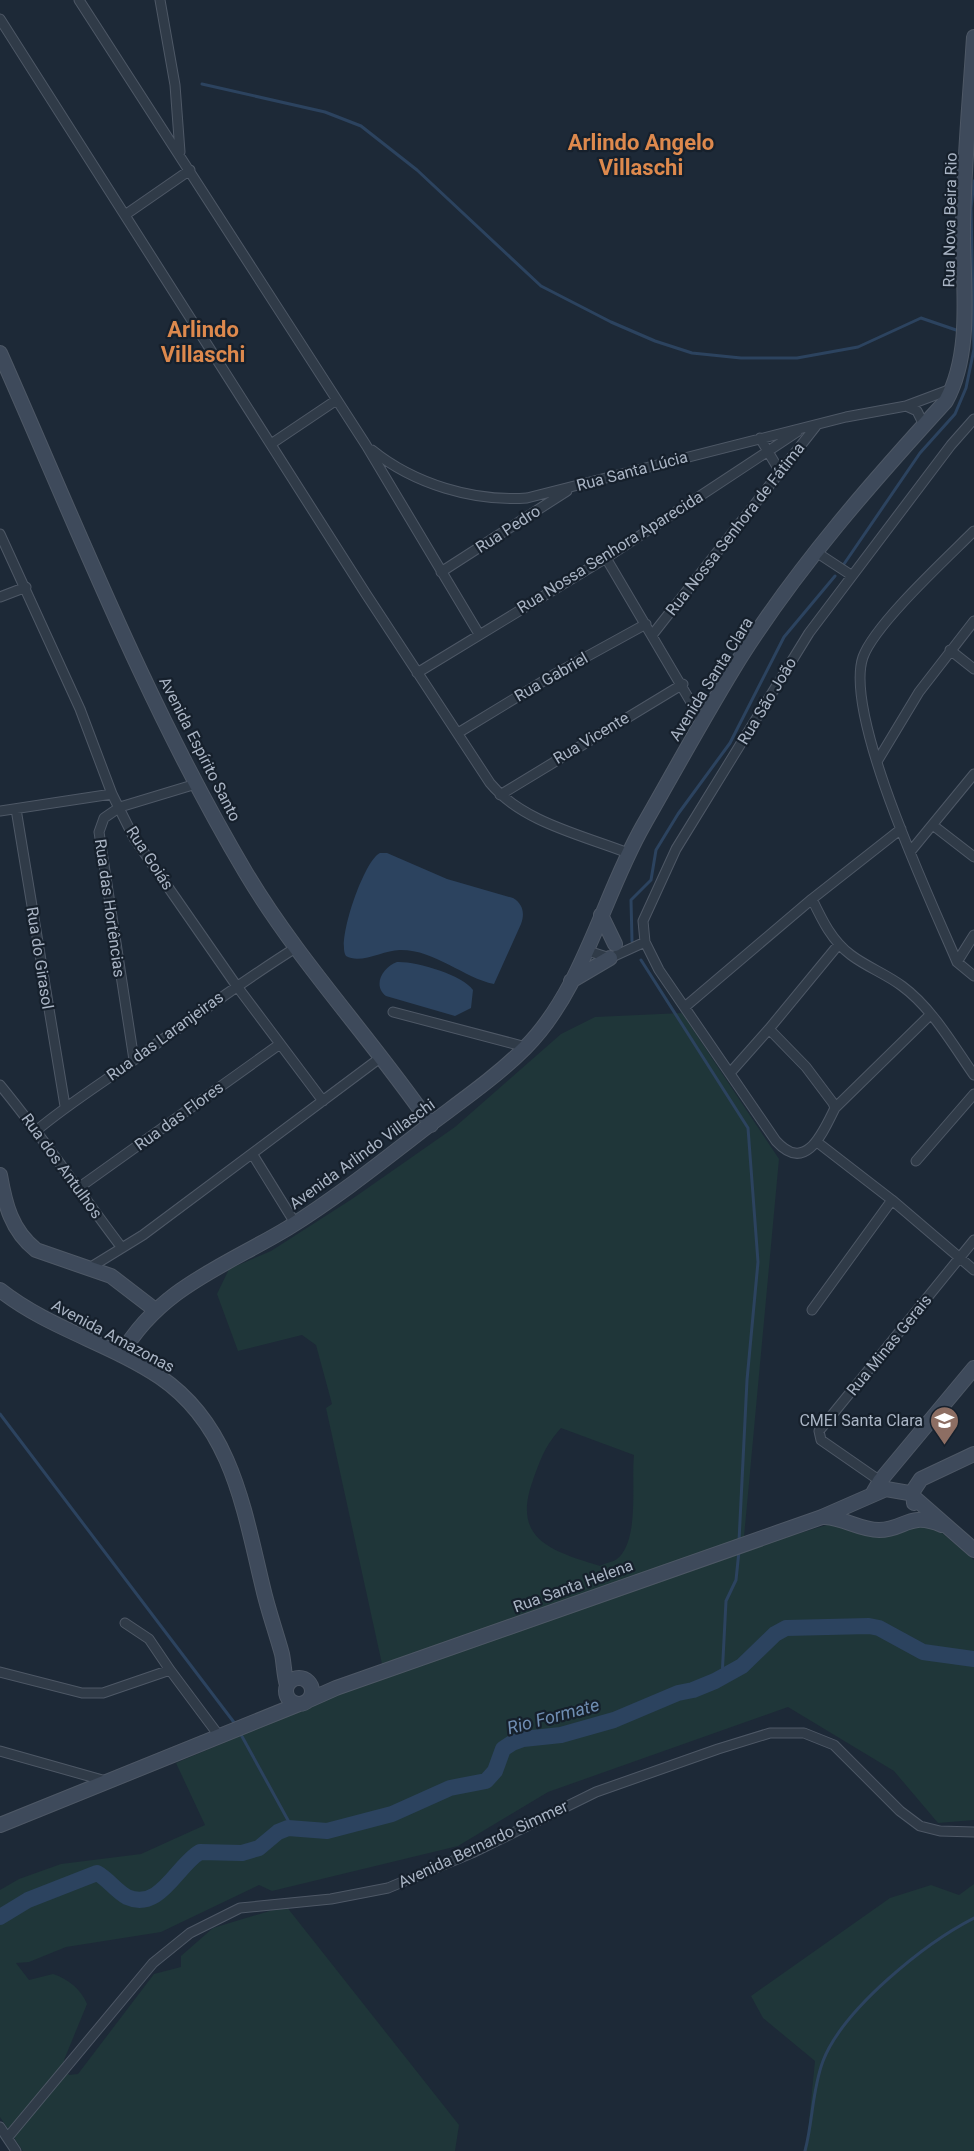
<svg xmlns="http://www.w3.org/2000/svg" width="974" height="2151" viewBox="0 0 974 2151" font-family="Roboto,sans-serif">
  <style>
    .green { fill: #1f3639; fill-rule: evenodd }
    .water { fill: #2c435f }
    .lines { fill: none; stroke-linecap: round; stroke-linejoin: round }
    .stream { stroke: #2c435f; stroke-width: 3 }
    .river { stroke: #2c435f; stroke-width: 16 }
    .street-casing { stroke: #4e5866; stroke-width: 11 }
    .secondary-casing { stroke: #4e5866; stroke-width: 16 }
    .street { stroke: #303b48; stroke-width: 9 }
    .secondary { stroke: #3e4a5b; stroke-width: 14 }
    .labels { text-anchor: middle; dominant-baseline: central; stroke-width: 4.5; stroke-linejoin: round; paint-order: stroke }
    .street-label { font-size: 16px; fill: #aab5c5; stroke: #16202c }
    .poi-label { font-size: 16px; fill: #aab5c5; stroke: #16202c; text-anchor: end }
    .water-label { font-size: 18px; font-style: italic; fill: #6f8db2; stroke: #16202c }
    .district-label { font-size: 22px; font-weight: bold; fill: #dd894d; stroke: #16202c }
  </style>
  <rect width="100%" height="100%" fill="#1d2937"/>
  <path class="green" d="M682,1013L779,1159L744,1537L382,1664L326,1408L332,1404L316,1345L302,1335L238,1351L217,1294L229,1269L271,1251L352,1199L455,1127L561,1034L595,1017ZM561,1428L634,1455C631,1481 640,1541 617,1559C613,1562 605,1563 600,1566C552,1551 511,1540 533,1480C541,1458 545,1446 561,1428Z
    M840,1521L860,1530L909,1522L934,1526L974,1560V1820L938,1823L894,1771L788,1707L548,1792L458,1846L272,1891L259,1885L161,1932L66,1947L29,1962L16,1963L29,1980L53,1974C68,1979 81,1989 87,2004L64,2060L65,2068L69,2075L78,2074L154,1974L181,1967V1956L213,1928L286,1906L459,2125L455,2151H23L0,2117V1890L19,1879L61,1864L141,1854L205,1825L176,1763L349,1690L774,1541Z
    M974,1884V2151H806L815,2061L763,2018L751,1996L890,1898L931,1885L959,1895Z"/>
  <path class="water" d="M380,853H387L447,879L513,898C523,904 525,913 521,924L494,984C464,978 435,950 401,950C385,949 361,965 346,956C336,942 364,860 380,853Z
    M397,962C415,961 463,975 473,990L471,1008L455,1016L386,996C372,985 383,967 397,962Z"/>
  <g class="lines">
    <path class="stream" d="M202,84L325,112L361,126L417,170L541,286L611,322L655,341L692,353L741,358H797L858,347L921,318L959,331
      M844,564L920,453L955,414L966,388L974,349L971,208L974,181
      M632,941L631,900L651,880L656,850L678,814L730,743L784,637L835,576
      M641,960L748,1128L758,1262L747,1380L739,1541
      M0,1414L236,1725
      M722,1678L726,1601L736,1580L739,1551
      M239,1731L289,1822V1828
      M805,2151C813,2121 812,2090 823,2061C843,2009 925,1943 974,1918"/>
    <path class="river" d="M0,1917L28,1900L97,1873C108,1879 116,1891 127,1897C160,1912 177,1865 200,1852L242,1853L259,1848L278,1832L288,1828L327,1831L392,1814L450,1788L486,1781L495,1771L503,1749L512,1743L523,1739L561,1735L614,1720L678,1693L693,1690L715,1681L742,1666L775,1634L786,1628L869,1626L879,1628L923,1652L974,1659"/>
    <defs>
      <path id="street" d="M79,0L366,445L479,634
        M160,0L175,85L180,152
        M0,19L366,594L490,783C522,822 582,835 628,853
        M125,215L190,170
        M906,406L917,411L924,425
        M760,438L779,470
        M271,444L335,401
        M372,450C414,484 474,502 527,498L846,417L906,406L954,388
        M974,531C947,558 875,624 863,657C843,715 931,901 957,962L974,976
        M0,534L80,709L112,794L134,838L236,985L323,1101
        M816,552L851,575
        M606,558L702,721
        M441,572L567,491
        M0,597L26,587
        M653,634L816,426
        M950,650L974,669
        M417,673L606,558L797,432
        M458,733L555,674L646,624
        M878,760L919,692L974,621
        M500,795L683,684
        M16,809L65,1106
        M0,811L112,794
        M934,826L974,857
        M910,852L974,774
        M812,899C822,920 832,941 851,955C867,967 886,974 902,986C932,1008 953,1045 974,1075
        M585,950L610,958L645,942
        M957,962L974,935
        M686,1006L812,899L901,829
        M393,1012L526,1047
        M769,1029L839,944
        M134,1060L99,832L104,818L120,807L196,784
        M730,1073L769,1029L806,1067L833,1103L835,1108C823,1132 806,1174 776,1141L659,970L645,942L643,921L676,849L809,633L951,445L974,419
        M0,1085C43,1137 81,1194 122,1248
        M835,1108L930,1015
        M37,1130C68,1104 102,1083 134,1060C189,1021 239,983 297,947
        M817,1142L892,1200L974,1270
        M253,1155L295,1223
        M916,1161L974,1094
        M77,1189L280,1044
        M91,1267L143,1235L380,1058
        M812,1310L892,1200
        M883,1483L821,1440L819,1431L974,1240
        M125,1623L149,1639L170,1670
        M0,1672L82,1693H103L170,1670L220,1737
        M0,1751L106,1781
        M0,2127L16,2151
        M8,2137L153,1963L190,1933L240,1908L331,1899L388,1888L472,1853L596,1792L718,1749L770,1733H804L834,1745L900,1811L920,1826L940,1831L974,1832"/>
      <path id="secondary" d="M0,353C77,527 148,708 246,873C299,962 372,1039 431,1125
        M601,915L615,944
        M571,981L610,958
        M0,1175C5,1204 11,1230 36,1250L111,1276L154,1309
        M0,1290C48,1328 109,1343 160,1377C232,1426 244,1510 263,1588C268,1610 276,1632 282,1654C284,1664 284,1675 287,1685
        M121,1355C159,1288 225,1266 288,1228C336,1198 380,1163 424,1129C458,1103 495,1078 525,1048C583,990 603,896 643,826C675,770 706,713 740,658C799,565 872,482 946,401C974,350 962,281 963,225C964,163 970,100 974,37
        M872,1495L880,1481L974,1368
        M914,1503L913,1491L921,1479L974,1454
        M825,1517C844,1518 860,1530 879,1530C905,1530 908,1511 942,1525
        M286 1691a13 13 0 1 1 26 0a13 13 0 1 1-26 0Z
        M309,1700L336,1688L822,1517L886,1489L909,1493L974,1550
        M0,1825L299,1704"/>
    </defs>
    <use href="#street" class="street-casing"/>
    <use href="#secondary" class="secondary-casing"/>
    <use href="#street" class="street"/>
    <use href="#secondary" class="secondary"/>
  </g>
  <defs>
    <symbol id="school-pin" viewBox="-11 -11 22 30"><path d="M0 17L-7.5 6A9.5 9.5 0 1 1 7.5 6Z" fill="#8d6e63" stroke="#16202c"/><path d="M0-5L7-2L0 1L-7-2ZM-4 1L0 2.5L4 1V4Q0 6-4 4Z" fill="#fff"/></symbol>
  </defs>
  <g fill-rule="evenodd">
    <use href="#school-pin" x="928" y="1404" width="33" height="45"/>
  </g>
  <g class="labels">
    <g class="street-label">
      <text transform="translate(950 220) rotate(-89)">Rua Nova Beira Rio</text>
      <text transform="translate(632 471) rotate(-15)">Rua Santa Lúcia</text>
      <text transform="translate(508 529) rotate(-33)">Rua Pedro</text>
      <text transform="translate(735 529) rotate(-52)">Rua Nossa Senhora de Fátima</text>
      <text transform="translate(610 552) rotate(-32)">Rua Nossa Senhora Aparecida</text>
      <text transform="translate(551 677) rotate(-30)">Rua Gabriel</text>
      <text transform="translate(711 679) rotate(-58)">Avenida Santa Clara</text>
      <text transform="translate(767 701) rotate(-59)">Rua São João</text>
      <text transform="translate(591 738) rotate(-31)">Rua Vicente</text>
      <text transform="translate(200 749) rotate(63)">Avenida Espírito Santo</text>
      <text transform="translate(150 858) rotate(57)">Rua Goiás</text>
      <text transform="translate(110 908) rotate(82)">Rua das Hortências</text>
      <text transform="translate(40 958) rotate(81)">Rua do Girasol</text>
      <text transform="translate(165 1036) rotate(-36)">Rua das Laranjeiras</text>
      <text transform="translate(179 1116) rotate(-36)">Rua das Flores</text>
      <text transform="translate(362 1154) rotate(-36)">Avenida Arlindo Villaschi</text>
      <text transform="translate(62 1166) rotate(54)">Rua dos Antulhos</text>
      <text transform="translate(113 1336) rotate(28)">Avenida Amazonas</text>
      <text transform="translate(889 1345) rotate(-51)">Rua Minas Gerais</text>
      <text transform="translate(573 1586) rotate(-20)">Rua Santa Helena</text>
      <text transform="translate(483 1844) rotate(-25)">Avenida Bernardo Simmer</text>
    </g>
    <g class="poi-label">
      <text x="923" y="1420">CMEI Santa Clara</text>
    </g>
    <g class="water-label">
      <text transform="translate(553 1716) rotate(-15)">Rio Formate</text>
    </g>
    <g class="district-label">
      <text x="641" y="142">Arlindo Angelo<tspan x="641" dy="25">Villaschi</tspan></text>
      <text x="203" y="329">Arlindo<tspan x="203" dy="25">Villaschi</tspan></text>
    </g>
  </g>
</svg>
